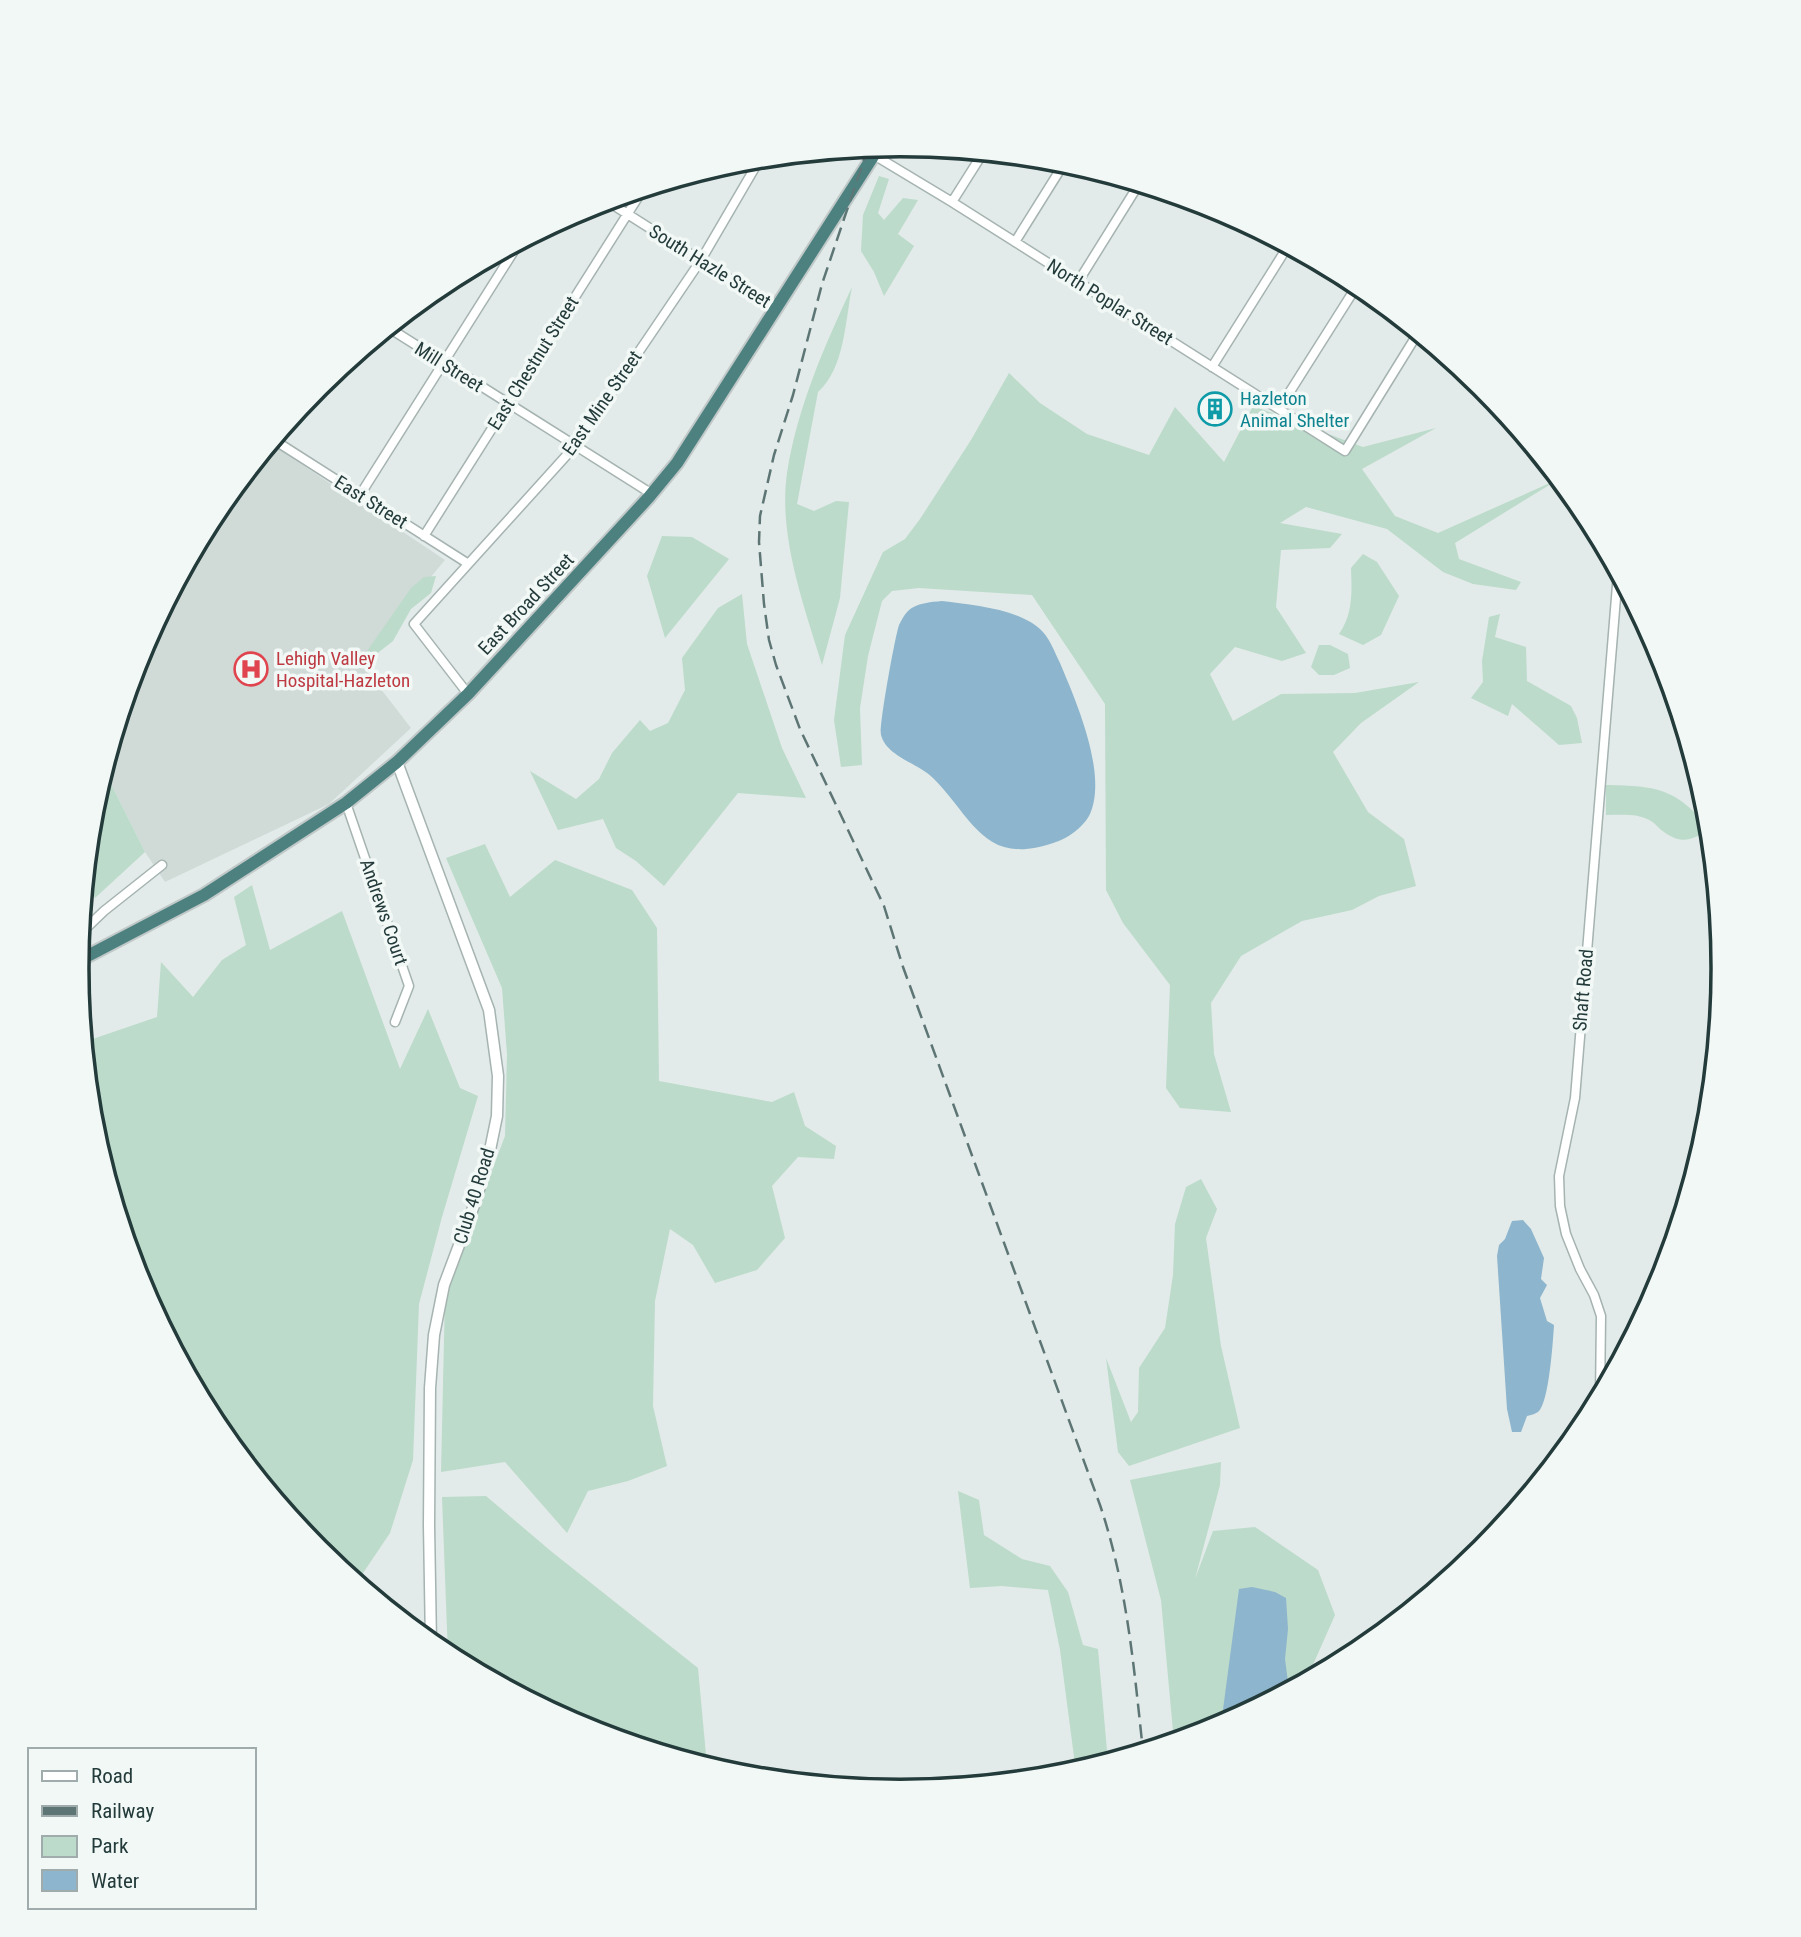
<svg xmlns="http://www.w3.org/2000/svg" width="1801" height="1937" viewBox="0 0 1801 1937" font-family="'Roboto Condensed',sans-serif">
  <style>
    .built { fill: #d0dbd8 }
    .green { fill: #bcdbcb }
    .water { fill: #8db5cd }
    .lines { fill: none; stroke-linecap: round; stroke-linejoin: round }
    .minor-casing { stroke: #a5b3b1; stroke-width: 11 }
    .tertiary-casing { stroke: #a5b3b1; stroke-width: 13 }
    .secondary-casing { stroke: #a1b6b3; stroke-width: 14 }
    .trunk-casing { stroke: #c1c8c8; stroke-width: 16 }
    .minor { stroke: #fff; stroke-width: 8 }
    .tertiary { stroke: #fff; stroke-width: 10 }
    .secondary { stroke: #fff; stroke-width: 10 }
    .trunk { stroke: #4c8180; stroke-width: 12 }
    .rail { stroke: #5d7675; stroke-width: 2.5; stroke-dasharray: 14 7; stroke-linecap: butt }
    .labels { text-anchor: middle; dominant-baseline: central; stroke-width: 7; stroke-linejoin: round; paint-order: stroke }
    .street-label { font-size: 19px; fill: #233b3a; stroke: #f2f8f6 }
    .culture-label { font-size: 19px; fill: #0d838f; stroke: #f2f8f6; text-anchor: start }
    .health-label { font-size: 19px; fill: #be3a42; stroke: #f2f8f6; text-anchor: start }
    .rim { fill: none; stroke: #233b3a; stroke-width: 3.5 }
  </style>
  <rect width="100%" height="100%" fill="#e2ebe9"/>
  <path class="built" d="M271,444L445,560L360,662L411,728L329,804L165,882L145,852L104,770L140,653L216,511Z"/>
  <path class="green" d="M879,176L889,179L878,213L884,220L903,198L918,200L898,234L914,246L884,296L874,272L861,251L863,215Z
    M852,287C845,321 845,368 818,392L797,504L814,511L836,501L849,502L840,598L822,665C804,606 778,536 787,473C797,408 824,347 852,287Z
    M1009,373L1040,403L1087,434L1149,455L1175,407L1224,462L1253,406L1363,447L1436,428L1362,469L1395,516L1438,533L1559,479L1455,543L1459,559L1521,582L1516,590L1473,584L1443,572L1387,529L1306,507L1280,523L1342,534L1330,548L1281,550L1276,607L1306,653L1282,661L1235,647L1210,674L1233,721L1281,694L1355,693L1419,682L1361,723L1333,752L1368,812L1404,839L1416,886L1379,896L1352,910L1302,921L1241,956L1211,1003L1214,1054L1231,1112L1180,1108L1166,1088L1170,985L1123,923L1106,890L1105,704L1032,595L919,588L892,591L882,601L868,656L860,708L862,765L841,767L834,720L845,635L883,552L905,539L920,519L971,440Z
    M662,536L692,537L729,559L665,638L647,576Z
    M1363,554L1377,562L1399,596L1381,635L1363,645L1339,634C1353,614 1352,592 1351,568Z
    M436,576L431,593L411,609L393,641L370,659L367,651L411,588L424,577Z
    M742,594L747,644L782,748L806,798L738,793L664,886L636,861L616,848L603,819L558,830L530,771L576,799L599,779L612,753L640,720L650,731L668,723L685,690L682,658L718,608Z
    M1500,614L1495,637L1526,647L1527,681L1571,706L1577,718L1582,743L1559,745L1512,704L1508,716L1471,698L1483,682L1482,661L1489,617Z
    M1319,645H1330L1348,654L1350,668L1334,675H1319L1311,667Z
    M104,770L145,852L95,898L86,881L93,807Z
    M1606,785C1658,786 1675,788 1710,829C1692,840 1682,845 1664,832C1659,829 1656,824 1651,821C1638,813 1621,815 1606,815Z
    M485,844L510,897L555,860L632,890L657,928L659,1081L772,1102L794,1092L805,1126L836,1146L834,1159L798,1157L772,1186L785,1238L757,1270L715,1283L693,1245L670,1229L655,1301L653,1406L667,1466L628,1481L588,1491L567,1533L505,1462L441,1472L445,1295L505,1136L507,1054L502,988L446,858Z
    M252,885L270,950L342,911L400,1069L428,1009L460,1088L478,1096L442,1217L419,1304L413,1460L390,1533L357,1582L318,1551L216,1426L140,1283L93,1129L84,1042L157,1017L161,962L193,997L222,960L246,945L234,897Z
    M1201,1179L1217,1209L1206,1238L1221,1346L1240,1428L1129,1466L1118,1452L1106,1358L1131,1422L1138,1412L1139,1368L1165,1328L1173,1275L1175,1224L1186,1187Z
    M1221,1462L1220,1485L1195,1579L1213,1531L1255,1527L1318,1570L1335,1615L1312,1667L1313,1677L1215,1729L1174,1742L1161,1600L1130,1480Z
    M958,1491L979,1500L984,1535L1022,1559L1050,1566L1068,1592L1083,1645L1098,1649L1108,1762L1076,1772L1060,1650L1048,1590L1002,1586L970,1588Z
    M486,1496L552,1552L698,1668L707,1766L585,1729L448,1656L442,1497Z"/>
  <path class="water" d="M942,601C973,605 1021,609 1042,631C1050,639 1055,653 1060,663C1076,701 1109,776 1089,816C1082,828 1068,838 1056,842C984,868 974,819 933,778C918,763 887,757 881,735C879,725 895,637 899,625C901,621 904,615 908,611C916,603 931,602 942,601Z
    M1523,1220L1531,1229L1544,1258L1541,1279L1547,1285L1540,1298L1547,1321L1554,1325C1553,1341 1549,1404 1538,1412C1535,1414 1531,1415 1527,1416L1521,1432H1512L1507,1409L1497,1256L1499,1245L1505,1239L1512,1221Z
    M1252,1587L1275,1592L1286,1598L1288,1629L1285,1659L1289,1690L1225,1724L1222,1717L1239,1589Z"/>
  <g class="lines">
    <defs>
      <path id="minor" d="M874,155L952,202L1345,451L1418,333
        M607,201L777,309
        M952,202L983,153
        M1015,242L1065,162
        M1078,282L1139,184
        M389,328L652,494
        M1212,367L1288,246
        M1279,409L1358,284
        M274,440L467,563
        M360,495L519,243
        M424,536L642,191
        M468,694L414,624L575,446L701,260L760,159
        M346,803L409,986L395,1022
        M80,934L104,911L162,865
        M1600,1398L1601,1316L1594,1295L1580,1269L1566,1234L1560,1206L1559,1176L1575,1098L1618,573"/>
      <path id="tertiary" d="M397,762L489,1010L498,1076L497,1116L489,1155L476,1200L444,1285L434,1335L430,1388L429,1525L431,1644"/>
      <path id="secondary" d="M863,149L874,155"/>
      <path id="trunk" d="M78,961L204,895L346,803L397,762L468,694L649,497L677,463L879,147"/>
    </defs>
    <use href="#minor" class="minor-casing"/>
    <use href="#tertiary" class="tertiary-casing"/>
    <use href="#secondary" class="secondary-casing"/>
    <use href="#trunk" class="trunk-casing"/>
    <use href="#minor" class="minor"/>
    <use href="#tertiary" class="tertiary"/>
    <use href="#secondary" class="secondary"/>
    <use href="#trunk" class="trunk"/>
    <path class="rail" d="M868,148L822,284L793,395L774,455L760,516L759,542L764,604L769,640L776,665L800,729L884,906L903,967L1100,1505C1127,1585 1134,1668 1143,1751"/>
  </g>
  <defs>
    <symbol id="building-ring" viewBox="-11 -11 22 22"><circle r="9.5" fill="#f2f8f6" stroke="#0f9aa8" stroke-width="1.5"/><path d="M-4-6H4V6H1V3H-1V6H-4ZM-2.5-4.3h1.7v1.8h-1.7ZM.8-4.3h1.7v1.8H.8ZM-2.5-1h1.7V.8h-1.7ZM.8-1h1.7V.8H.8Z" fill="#0f9aa8"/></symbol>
    <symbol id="hospital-ring" viewBox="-11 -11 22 22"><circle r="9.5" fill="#f2f8f6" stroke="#e0444e" stroke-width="1.5"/><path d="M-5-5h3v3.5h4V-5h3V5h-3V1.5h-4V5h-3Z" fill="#e0444e"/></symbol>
  </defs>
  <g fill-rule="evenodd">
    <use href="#building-ring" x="1196" y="390" width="38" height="38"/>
    <use href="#hospital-ring" x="232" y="650" width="38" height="38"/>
  </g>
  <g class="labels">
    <g class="street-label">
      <text transform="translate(710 266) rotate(32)">South Hazle Street</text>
      <text transform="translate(1110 302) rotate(32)">North Poplar Street</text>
      <text transform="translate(533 363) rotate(-58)">East Chestnut Street</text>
      <text transform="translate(449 367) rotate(32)">Mill Street</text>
      <text transform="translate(602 403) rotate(-55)">East Mine Street</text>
      <text transform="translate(371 502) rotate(32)">East Street</text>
      <text transform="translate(526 604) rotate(-47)">East Broad Street</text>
      <text transform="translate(384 912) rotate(71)">Andrews Court</text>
      <text transform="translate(1583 990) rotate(-85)">Shaft Road</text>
      <text transform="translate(474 1196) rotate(-73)">Club 40 Road</text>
    </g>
    <g class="culture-label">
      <text x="1240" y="398">Hazleton<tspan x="1240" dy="22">Animal Shelter</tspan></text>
    </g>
    <g class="health-label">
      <text x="276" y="658">Lehigh Valley<tspan x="276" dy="22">Hospital-Hazleton</tspan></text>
    </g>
  </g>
  <path d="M0 0H1801V1937H0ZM89 968a811 811 0 1 1 1622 0a811 811 0 1 1-1622 0Z" fill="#f2f8f6" fill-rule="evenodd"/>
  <path class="rim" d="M89 968a811 811 0 1 1 1622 0a811 811 0 1 1-1622 0Z"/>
  <rect x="28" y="1748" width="228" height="161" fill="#f2f8f6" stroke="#9facab" stroke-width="2"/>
  <rect x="42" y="1771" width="35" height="10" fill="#ffffff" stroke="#9facab" stroke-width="2"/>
  <text x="91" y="1783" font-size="21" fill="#233b3a">Road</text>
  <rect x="42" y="1806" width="35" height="10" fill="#5d7675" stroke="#9facab" stroke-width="2"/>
  <text x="91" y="1818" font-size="21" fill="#233b3a">Railway</text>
  <rect x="42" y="1836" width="35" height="21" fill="#bcdbcb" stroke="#9facab" stroke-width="2"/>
  <text x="91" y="1853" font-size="21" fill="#233b3a">Park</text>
  <rect x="42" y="1870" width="35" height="21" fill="#8db5cd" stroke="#9facab" stroke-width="2"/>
  <text x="91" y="1888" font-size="21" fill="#233b3a">Water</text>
</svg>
